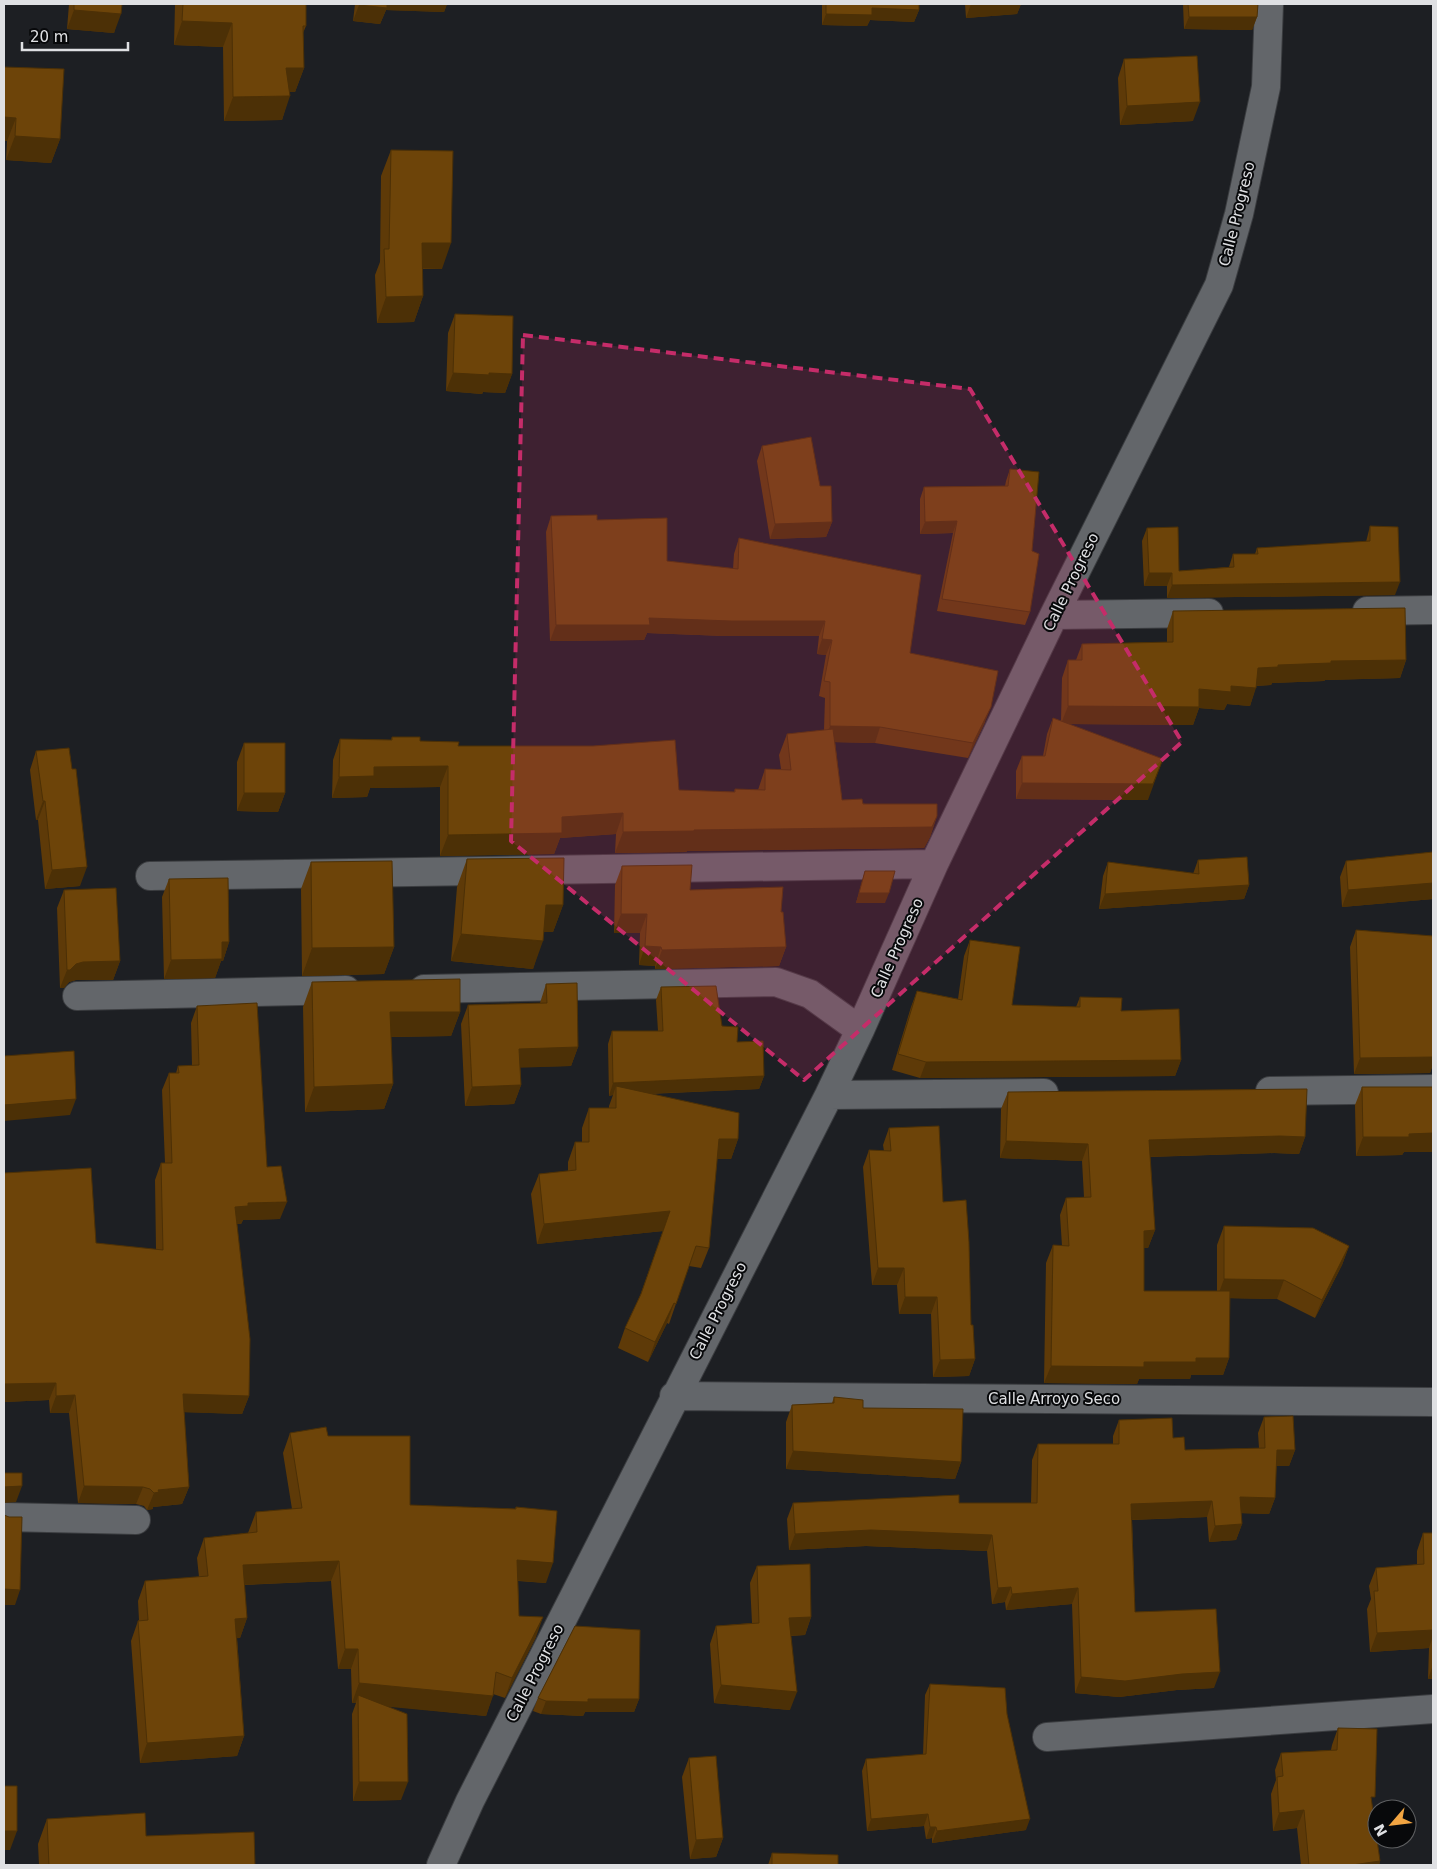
<svg xmlns="http://www.w3.org/2000/svg" width="1437" height="1869" viewBox="0 0 1437 1869" font-family="'DejaVu Sans',sans-serif">
  <style>
    .lines { fill: none; stroke-linecap: round; stroke-linejoin: round }
    .minor-casing { stroke: #3b3d40; stroke-width: 30 }
    .minor { stroke: #63666a; stroke-width: 28 }
    .wall { fill: #5e3a08 }
    .shaded-wall { fill: #4c3006 }
    .building { fill: #6d4409; stroke: #4c3006 }
    .marked { fill: #c52c69; fill-opacity: 0.2; stroke: #c52c69; stroke-width: 4; stroke-dasharray: 10 6; stroke-linejoin: round }
    .labels { text-anchor: middle; dominant-baseline: central; stroke-width: 4; stroke-linejoin: round; paint-order: stroke }
    .street-label { font-size: 15px; fill: #dfe0e3; stroke: #08090b }
  </style>
  <rect width="100%" height="100%" fill="#1d1f23"/>
  <g class="lines">
    <defs>
      <path id="minor" d="M1367,611L1433,610
        M1054,615L1209,613
        M150,876L934,864
        M424,989L776,982L810,994L860,1030
        M77,996L346,990
        M1270,1091L1433,1089
        M829,1095L1044,1093
        M674,1396L1433,1402
        M4,1517L136,1520
        M1047,1737L1433,1709
        M441,1865L470,1801L829,1095L860,1030L934,864L1054,615L1219,285L1239,214L1266,87L1269,4"/>
    </defs>
    <use href="#minor" class="minor-casing"/>
    <use href="#minor" class="minor"/>
  </g>
  <path class="wall" d="M69,4H122L114,33L67,29Z
    M175,4H306V26L303,33L304,68L295,92H290L282,120L224,121L223,47L174,45Z
    M355,4H447L444,12L386,10L380,24L353,21Z
    M822,4H919V10L914,22L870,20L867,26L822,25Z
    M965,4H1021L1017,14L966,18Z
    M1183,4H1258L1257,17L1252,30L1184,29Z
    M1124,59L1193,121L1120,125L1118,78Z
    M4,67L60,139L51,163L6,160L7,141Z
    M391,150L442,269H422L423,296L414,322L377,323L375,275L380,262L381,176Z
    M455,314L512,374L505,393L483,392L482,394L446,391L448,333Z
    M762,446L820,486L832,522L826,537L770,539L757,461Z
    M1010,469L1032,551L1030,612L1025,625L937,611L953,533L920,534V499L924,487L1005,486L1006,481Z
    M551,516L597,520L667,561L733,569L734,554L739,538L910,653L985,722L968,758L875,743L835,742L842,800L937,816L930,837L924,848L687,851L686,852L615,853L616,834L560,838L554,854L440,856V787L370,788L367,797L332,798L333,760L340,739L391,740L392,737L420,741L458,746L679,790L734,792L735,789L758,790L765,769H781L779,755L787,734L824,730L825,698L819,696L826,655L817,654L819,636H725L647,633L644,640L550,641L546,532Z
    M1370,526L1395,595L1167,598V586H1144L1142,541L1147,528L1179,571L1229,567L1233,554H1255L1257,548L1366,542Z
    M1173,611L1406,660L1400,678L1325,680L1324,681L1272,683L1271,685L1256,686L1250,706L1227,704L1224,710L1199,708L1193,725L1069,724L1148,800L1016,799V771L1022,756H1043L1047,734L1053,718L1061,721L1062,678L1068,660H1076L1082,644L1167,642V629Z
    M244,743L285,793L278,812L237,811V762Z
    M36,751L80,886L45,889L38,820H36L30,770Z
    M1433,852V899L1342,907L1340,877L1346,861Z
    M467,859L563,905L553,932H544L533,969L451,961L457,887Z
    M1198,860L1249,885L1244,899L1099,909L1103,876L1108,862L1193,874Z
    M311,862L394,947L384,974L302,976L301,889Z
    M622,866L690,890L781,912L786,947L779,966L655,969V966L639,965L640,933H614L615,885Z
    M865,871L885,903H856Z
    M169,879L229,942L223,961H221L215,978L164,979L162,897Z
    M64,890L120,961L113,980H76L69,982L64,988H60L57,908Z
    M1356,930L1433,936V1064L1430,1073L1354,1074L1350,947Z
    M970,940L1012,1005L1076,1007L1080,997L1121,1011L1181,1060L1175,1076L920,1078L892,1070L911,1007L917,991L958,999L964,956Z
    M312,982L460,1012L451,1036L391,1037L393,1084L384,1109L305,1112L303,1007Z
    M546,984L578,1047L571,1066L520,1067L521,1085L514,1104L465,1106L461,1024L468,1005L540,1003Z
    M661,987L722,1026L737,1042L764,1076L759,1089L649,1094L738,1139L731,1159H717L709,1248L701,1268L689,1266L669,1324L667,1323L648,1362L618,1348L625,1328L640,1296L663,1231L537,1244L531,1194L539,1174L568,1171V1162L575,1142H582V1128L589,1108H609V1106L613,1095L609,1096L608,1044L612,1031H658L656,1000Z
    M197,1006L267,1167L280,1219L243,1220L241,1224H237L249,1396L242,1414L184,1412L189,1487L182,1504L153,1507V1509L147,1510L144,1506L136,1504L78,1503L69,1413H50L49,1400L4,1402V1173L96,1243L156,1250L155,1180L161,1163H165L162,1090L169,1073H176L178,1066H192L191,1023Z
    M1362,1087L1404,1152L1402,1155L1356,1156L1355,1105Z
    M1008,1092L1305,1137L1299,1154L1274,1153L1150,1157L1155,1230L1148,1248H1144V1291H1217V1245L1224,1226L1349,1246L1342,1265L1315,1318L1277,1299L1229,1298V1358L1223,1375H1191L1190,1379H1139L1137,1384L1044,1383L1046,1263L1053,1245L1062,1246L1060,1215L1066,1198L1084,1197L1082,1161L1000,1158L1001,1109Z
    M889,1128L943,1202L971,1325L975,1359L969,1376L933,1377L931,1314H899L897,1285H872L863,1167L869,1150L884,1151L883,1145Z
    M834,1397L863,1408L961,1462L955,1479L786,1469V1422L792,1405L832,1403Z
    M1264,1417L1295,1450L1289,1466H1276L1275,1498L1269,1514L1241,1513L1242,1524L1236,1540L1209,1542L1207,1517L1132,1520L1135,1612L1214,1688L1177,1690L1119,1697L1075,1693L1072,1604L1006,1610L1005,1602L992,1604L987,1551L866,1546L789,1550L787,1519L793,1503H1031L1032,1460L1038,1444H1113V1436L1119,1420L1173,1438L1185,1450L1259,1448L1258,1433Z
    M290,1433L328,1436L410,1505L515,1509L516,1507L546,1583L518,1581L519,1616L536,1637L505,1698L493,1694L486,1716L388,1706L401,1800L353,1801L352,1714L356,1703H352L351,1669H338L331,1581L244,1585L247,1618L240,1638H237L244,1736L237,1756L140,1763L131,1641L138,1621L139,1620L138,1601L145,1581L199,1577L197,1558L204,1538L248,1533L256,1512L292,1509L283,1453Z
    M1423,1533H1433V1679H1428L1429,1648L1370,1652L1367,1609L1371,1599L1369,1586L1376,1568L1417,1565V1551Z
    M757,1566L811,1617L805,1635L791,1636L790,1710L714,1703L710,1644L716,1626L752,1623L750,1583Z
    M930,1684L1007,1714L1026,1830L932,1843V1838L926,1839L924,1826L867,1831L862,1771L866,1759L923,1755L925,1695Z
    M538,1698L639,1699L634,1712H585L583,1716L541,1714L533,1711Z
    M1338,1728L1372,1804L1380,1861L1379,1865H1301L1297,1828L1273,1831L1271,1794L1276,1780L1275,1770L1281,1753L1331,1750L1332,1745Z
    M689,1758L723,1838L716,1857L690,1859L682,1777Z
    M47,1819L146,1836L255,1865H39L38,1844Z
    M772,1853L838,1865H768Z"/>
  <path class="shaded-wall" d="M384,4H447L444,12L386,10L380,24L353,21L359,5Z
    M971,4H1021L1017,14L966,18Z
    M872,8L919,10L914,22L870,20L867,26L822,25L826,14Z
    M74,10L121,14L114,33L67,29Z
    M1189,17H1257L1252,30L1184,29Z
    M182,21L232,23L223,47L174,45Z
    M286,68H304L295,92H278Z
    M290,96L282,120L224,121L233,97Z
    M1200,102L1193,121L1120,125L1127,106Z
    M4,117L16,118L7,141H4Z
    M15,136L60,139L51,163L6,160Z
    M422,243H451L442,269L412,268Z
    M423,296L414,322L377,323L386,297Z
    M453,373H489L512,374L505,393L483,392L482,394L446,391Z
    M957,521L953,533L920,534L925,522Z
    M832,522L826,537L770,539L775,524Z
    M1149,573H1172L1167,586H1144Z
    M1400,582L1395,595L1167,598L1172,585Z
    M649,618L825,621L819,636H725L647,633L644,640L550,641L556,625Z
    M822,639L832,640L826,655L817,654Z
    M1406,660L1400,678L1325,680L1324,681L1272,683L1271,685L1251,686L1258,668L1278,665L1331,661Z
    M1231,686L1256,688L1250,706L1227,704L1224,710L1199,708L1193,725L1061,724L1068,706Z
    M991,707L985,722L968,758L973,743Z
    M830,726L880,727L875,743L824,742Z
    M1163,759L1148,800L1016,799L1022,783Z
    M448,766L440,787L370,788L367,797L332,798L339,777L374,767Z
    M244,793H285L278,812L237,811Z
    M43,801H45L38,820H36Z
    M623,813L616,834L560,838L554,854L440,856L448,835L562,817Z
    M937,816L930,837L924,848L687,851L686,852L615,853L623,832L694,830Z
    M87,867L80,886L45,889L52,870Z
    M1433,883V899L1342,907L1348,890Z
    M1249,885L1244,899L1099,909L1105,894Z
    M859,893H889L885,903H856Z
    M546,905H563L553,932H536Z
    M621,914H647L640,933H614Z
    M461,934L543,941L533,969L451,961Z
    M222,942H229L223,961H221L215,978L164,979L171,960Z
    M645,946L661,947L655,966L639,965Z
    M394,947L384,974L302,976L312,948Z
    M786,947L779,966L655,969L662,950Z
    M120,961L113,980H76L69,982L64,988H60L67,970L76,964L83,962Z
    M390,1012H460L451,1036L381,1037Z
    M578,1047L571,1066L512,1068L519,1049Z
    M1433,1057V1064L1430,1073L1354,1074L1360,1058Z
    M1181,1060L1175,1076L920,1078L926,1062Z
    M764,1076L759,1089L616,1095V1086L613,1095L609,1096L613,1083Z
    M393,1084L384,1109L305,1112L314,1087Z
    M521,1085L514,1104L465,1106L472,1087Z
    M76,1099L70,1115L4,1121V1105Z
    M1433,1133V1152H1404L1402,1155L1356,1156L1363,1137L1409,1134Z
    M1280,1136L1305,1137L1299,1154L1274,1153L1142,1157L1149,1140Z
    M719,1139H738L731,1159H712Z
    M1006,1141L1088,1144L1082,1161L1000,1158Z
    M287,1202L280,1219L243,1220L241,1224H229L235,1207L248,1203Z
    M670,1211L663,1231L537,1244L544,1224Z
    M1155,1230L1148,1248H1137L1144,1231Z
    M1349,1246L1342,1265L1315,1318L1322,1300Z
    M878,1268H904L897,1285H872Z
    M1224,1279L1284,1280L1277,1299L1217,1298Z
    M905,1297H937L931,1314H899Z
    M674,1303L667,1323L648,1362L655,1342Z
    M1196,1358H1229L1223,1375H1191L1190,1379H1139L1137,1384L1044,1383L1051,1366L1144,1362Z
    M975,1359L969,1376L933,1377L940,1360Z
    M56,1383L49,1400L4,1402V1384Z
    M183,1394L249,1396L242,1414L177,1412Z
    M75,1395L69,1413H50L56,1396Z
    M1277,1450H1295L1289,1466H1271Z
    M793,1451L961,1462L955,1479L786,1469Z
    M22,1486L16,1502L4,1503V1487Z
    M84,1486L143,1487L136,1504L78,1503Z
    M189,1487L182,1504L153,1507V1509L147,1510L154,1493L158,1490Z
    M1240,1497L1275,1498L1269,1514L1234,1513Z
    M1212,1501L1207,1517L1125,1520L1131,1504Z
    M1242,1524L1236,1540L1209,1542L1215,1526Z
    M871,1530L992,1535L987,1551L866,1546L789,1550L795,1534Z
    M517,1560L553,1563L546,1583L510,1580Z
    M339,1561L331,1581L235,1585L243,1565Z
    M1011,1587L1005,1602L992,1604L998,1588Z
    M1078,1588L1072,1604L1006,1610L1012,1594Z
    M4,1589L20,1590L15,1605H4Z
    M543,1617L536,1637L505,1698L512,1678Z
    M811,1617L805,1635L783,1636L789,1618Z
    M247,1618L240,1638L228,1639L235,1619Z
    M1433,1630V1636L1429,1648L1370,1652L1377,1633Z
    M345,1649H358L351,1669H338Z
    M1433,1665V1679H1428Z
    M1220,1672L1214,1688L1177,1690L1119,1697L1075,1693L1081,1677Z
    M359,1683L493,1696L486,1716L359,1704L358,1695L356,1703H352Z
    M721,1685L797,1692L790,1710L714,1703Z
    M588,1699H639L634,1712H585L583,1716L541,1714L546,1701Z
    M244,1736L237,1756L140,1763L147,1743Z
    M359,1782H408L401,1800L353,1801Z
    M1304,1810L1297,1828L1273,1831L1279,1813Z
    M928,1814L924,1826L867,1831L871,1819Z
    M1030,1819L1026,1830L932,1843L937,1831Z
    M930,1827H936L932,1838L926,1839Z
    M4,1831H17L10,1850H4Z
    M723,1838L716,1857L690,1859L696,1840Z
    M1380,1861L1379,1865H1352Z"/>
  <path class="building" d="M74,4H122L121,14L74,10Z
    M183,4H306V26H303L304,68H286L290,96L233,97L232,23L182,21Z
    M359,4H387V8L359,5Z
    M826,4H919V10L872,8V15L826,14Z
    M1188,4H1258L1257,17H1189Z
    M1197,56L1200,102L1127,106L1124,59Z
    M4,67L64,69L60,139L15,136L16,118L4,117Z
    M391,150L453,151L451,243H422L423,296L386,297L384,249H389Z
    M455,314L513,316L512,374L489,373V375L453,373Z
    M811,437L820,486H831L832,522L775,524L762,446Z
    M1010,469L1039,472L1032,551L1039,554L1030,612L942,599L957,521L925,522L924,487L1008,486Z
    M597,515V520L667,518V561L738,569L739,538L921,575L910,653L998,671L991,707L973,743L880,727L830,726V682L824,681L832,640L822,639L825,621H731L649,618L650,625H556L551,516Z
    M1370,526L1398,527L1400,582L1172,585V573H1149L1147,528L1178,527L1179,571L1234,567L1233,554H1258L1257,548L1370,541Z
    M1405,608L1406,660L1331,661V663L1278,665V667L1258,668L1256,688L1231,686V692L1199,689V707L1068,706V660H1082V644L1173,642V611Z
    M1053,718L1163,759L1153,784L1022,783V756H1045Z
    M833,729L842,800L862,799L863,804H937V816L932,827L694,830V831L623,832V813L562,817V833L448,835V766L374,767V776L339,777L340,739L392,740V737H420V741L459,742L458,746H593L675,740L679,790L735,792V789L765,790V769L791,770L787,734Z
    M244,743H285V793H244Z
    M69,748L72,769H76L87,867L52,870L45,801H43L36,751Z
    M1433,852V883L1348,890L1346,861Z
    M1247,857L1249,885L1105,894L1108,862L1199,874L1198,860Z
    M564,858L563,905H546L543,941L461,934L467,859Z
    M392,861L394,947L312,948L311,862Z
    M692,865L690,890L783,887L781,912H783L786,947L662,950L661,947L645,946L647,914H621L622,866Z
    M865,871H895L889,893H859Z
    M228,878L229,942H222V959L171,960L169,879Z
    M116,888L120,961L83,962L76,964L70,970H67L64,890Z
    M1356,930L1433,936V1057L1360,1058Z
    M970,940L1020,947L1012,1005L1080,1007V997L1122,998L1121,1011L1179,1009L1181,1060L926,1062L898,1054L917,991L962,1000Z
    M460,979V1012H390L393,1084L314,1087L312,982Z
    M577,983L578,1047L519,1049L521,1085L472,1087L468,1005L547,1003L546,984Z
    M716,986L722,1026L738,1027L737,1042L763,1041L764,1076L613,1083L612,1031H663L661,987Z
    M257,1003L267,1167L281,1166L287,1202L248,1203V1206L235,1207L250,1339L249,1396L183,1394L189,1487L158,1490L159,1492L154,1493L150,1489L143,1487L84,1486L75,1395L56,1396V1383L4,1384V1173L91,1168L96,1243L163,1250L161,1163H172L169,1073H179L178,1066L199,1065L197,1006Z
    M74,1051L76,1099L4,1105V1056Z
    M616,1086L739,1113L738,1139H719L709,1248L696,1246L676,1304L674,1303L655,1342L625,1328L641,1294L670,1211L544,1224L539,1174L576,1170L575,1142H589V1108H616Z
    M1362,1087H1433V1133L1409,1134V1137H1363Z
    M1307,1089L1305,1137L1280,1136L1149,1140L1155,1230L1144,1231V1291H1230L1229,1358H1196V1362H1144V1367L1051,1366L1053,1245L1069,1246L1066,1198L1091,1197L1088,1144L1006,1141L1008,1092Z
    M939,1126L943,1202L966,1200L969,1242L971,1325H973L975,1359L940,1360L937,1297H905L904,1268H878L869,1150L891,1151L889,1128Z
    M1224,1226L1313,1228L1349,1246L1322,1300L1284,1280L1224,1279Z
    M834,1397L863,1400V1408L963,1409L961,1462L793,1451L792,1405L834,1403Z
    M1293,1416L1295,1450H1277L1275,1498L1240,1497L1242,1524L1215,1526L1212,1501L1131,1504L1135,1612L1216,1609L1220,1672L1182,1674L1125,1681L1081,1677L1078,1588L1012,1594L1011,1587L998,1588L992,1535L871,1530L795,1534L793,1503L959,1495V1503H1037L1038,1444H1119V1420L1172,1418L1173,1438L1184,1437L1185,1450L1265,1448L1264,1417Z
    M326,1427L328,1436H410V1505L516,1509V1507L557,1511L553,1563L517,1560L519,1616L543,1617L512,1678L496,1672L493,1696L359,1683L358,1649H345L339,1561L243,1565L247,1618L235,1619L244,1736L147,1743L138,1621L148,1620L145,1581L208,1576L204,1538L257,1532L256,1512L302,1508L290,1433Z
    M4,1473H22V1486L4,1487Z
    M4,1515L9,1517H22L20,1590L4,1589Z
    M1423,1533H1433V1630L1377,1633L1374,1591H1378L1376,1568L1424,1564Z
    M810,1564L811,1617L789,1618L797,1692L721,1685L716,1626L759,1623L757,1566Z
    M575,1626L640,1630L639,1699H588V1702L546,1701L538,1698Z
    M930,1684L1005,1688L1007,1714L1030,1819L937,1831L936,1827H930L928,1814L871,1819L866,1759L926,1754Z
    M358,1695L407,1714L408,1782H359Z
    M1338,1728L1377,1729L1375,1797H1371L1380,1861L1352,1865H1309L1304,1810L1279,1813L1277,1777L1283,1776L1281,1753L1337,1750Z
    M716,1756L723,1838L696,1840L689,1758Z
    M4,1786H17V1831H4Z
    M145,1813L146,1836L254,1832L255,1865H49L47,1819Z
    M772,1853L838,1855V1865H772Z"/>
  <path class="marked" d="M523,335L970,389L1182,742L804,1080L511,841Z"/>
  <g class="labels">
    <g class="street-label">
      <text transform="translate(1237 214) rotate(-76)">Calle Progreso</text>
      <text transform="translate(1071 582) rotate(-64)">Calle Progreso</text>
      <text transform="translate(897 948) rotate(-66)">Calle Progreso</text>
      <text transform="translate(718 1311) rotate(-63)">Calle Progreso</text>
      <text x="1054" y="1399">Calle Arroyo Seco</text>
      <text transform="translate(535 1673) rotate(-63)">Calle Progreso</text>
    </g>
  </g>
  <rect width="1437" height="1869" fill="none" stroke="#dfe0e3" stroke-width="10"/>
  <g transform="translate(1392 1824) rotate(242)"><circle r="24" fill="#08090b" stroke="#5e5f61"/>
  <path d="M0-4L9 19L0 12L-9 19Z" fill="#f2a542"/>
  <text y="-8" font-size="14" font-weight="bold" text-anchor="middle" fill="#dfe0e3">N</text>
  </g>
  <path d="M22 42v8h106v-8" fill="none" stroke="#dfe0e3" stroke-width="2.5"/>
  <text x="30" y="42" font-size="15" fill="#dfe0e3" stroke="#08090b" stroke-width="4" paint-order="stroke">20 m</text>
</svg>
